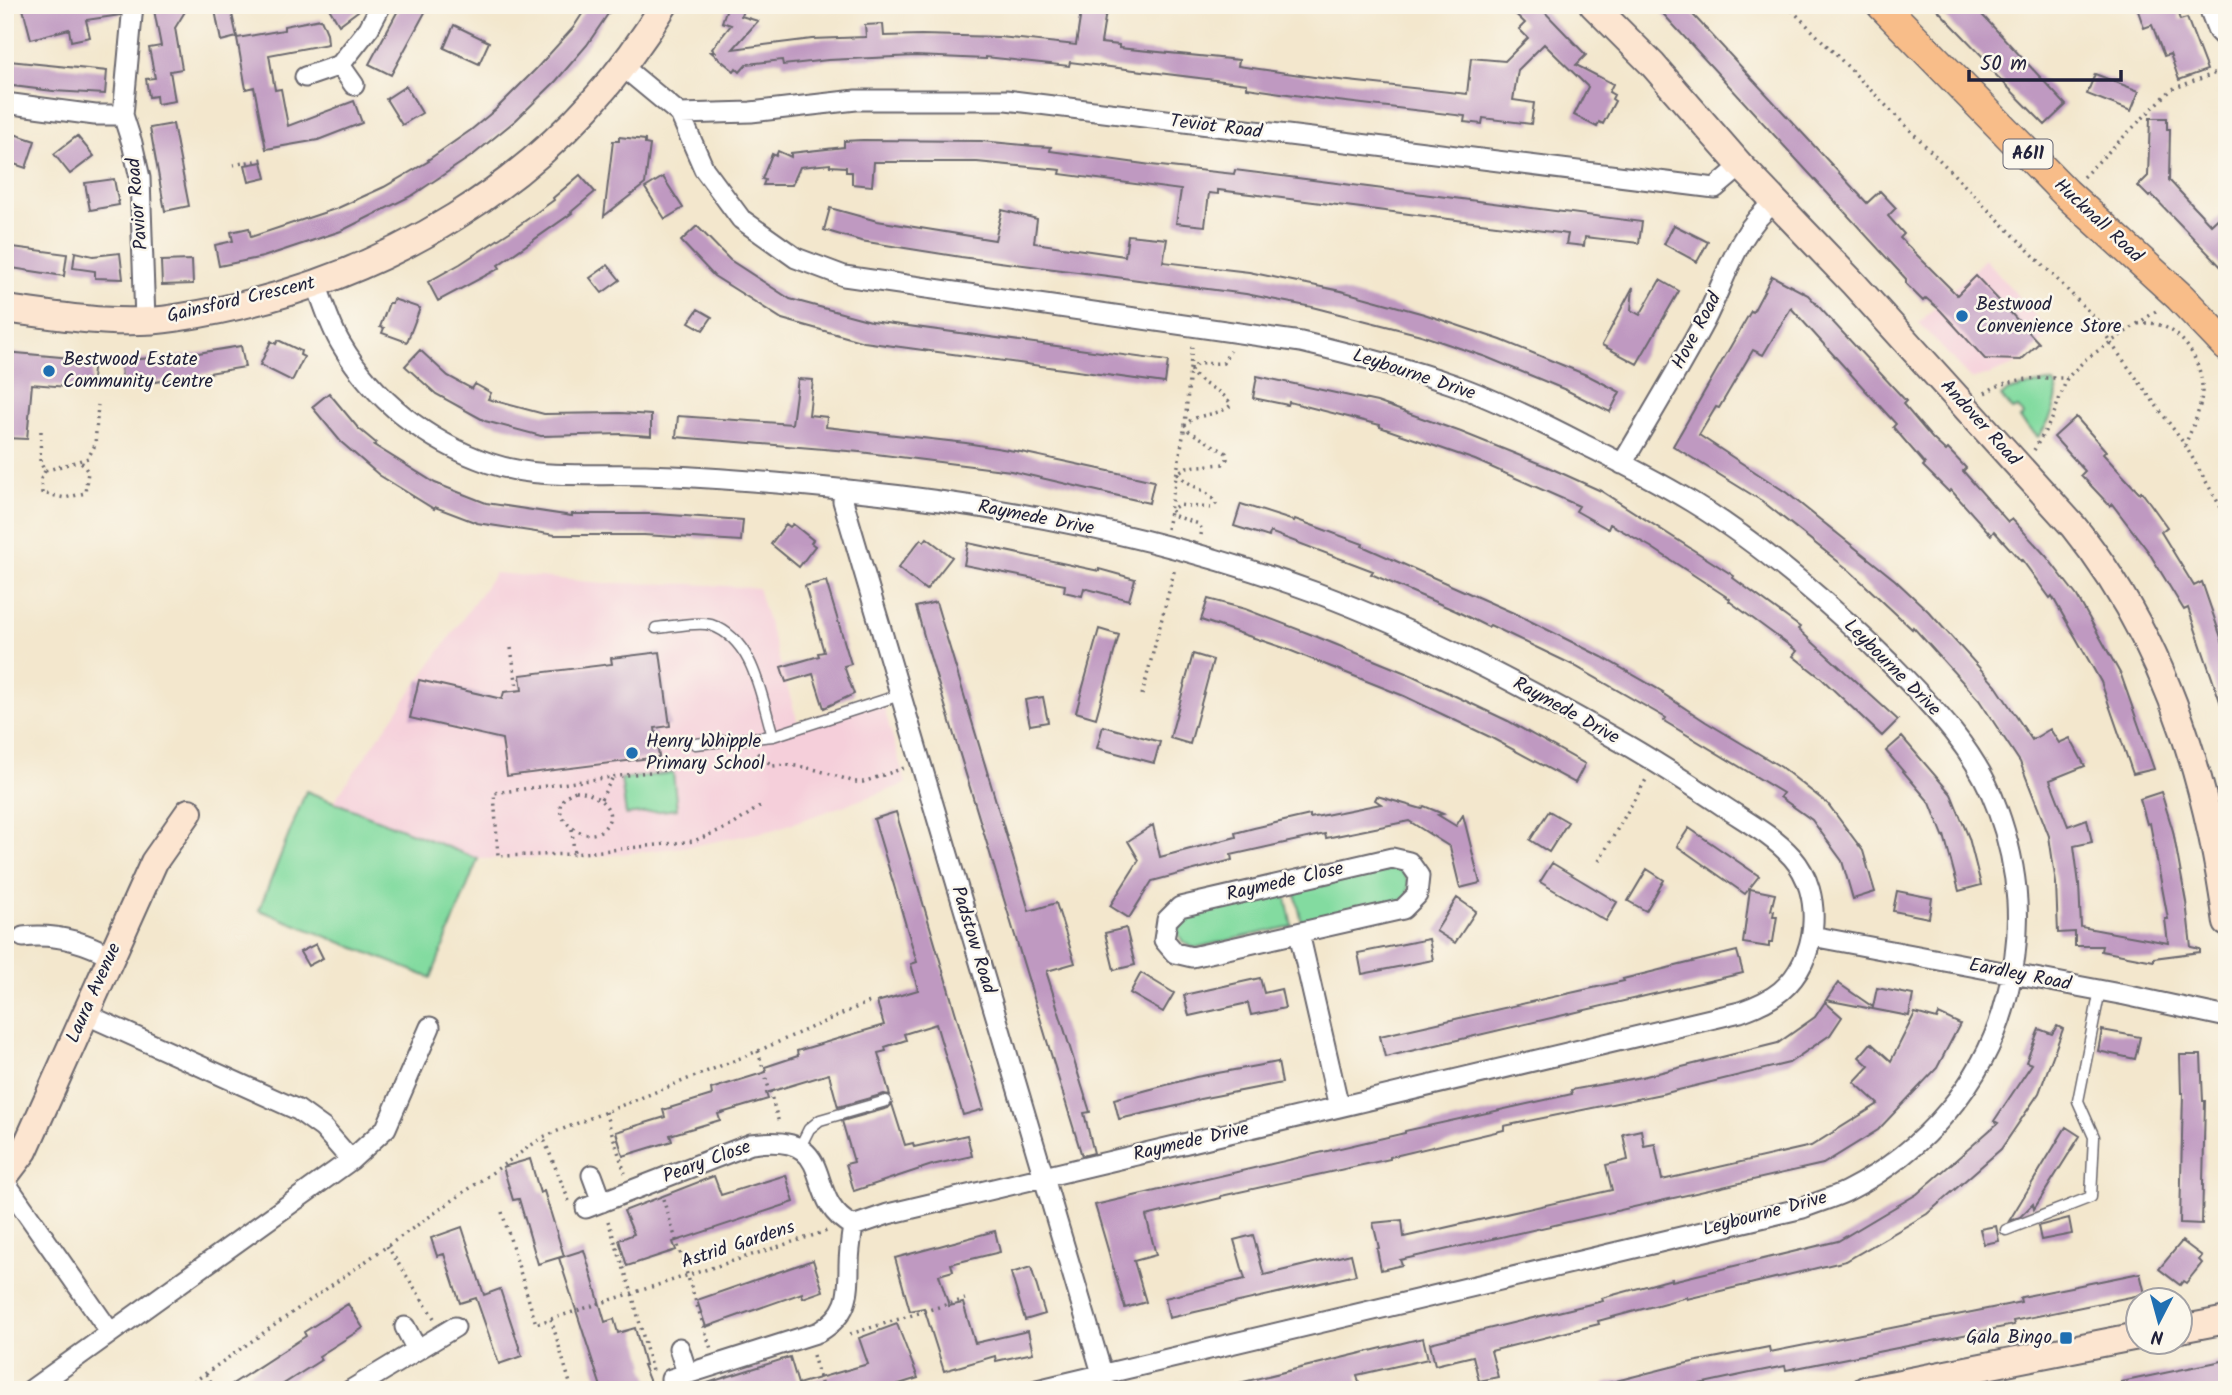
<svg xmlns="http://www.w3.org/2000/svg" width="2232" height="1395" viewBox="0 0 2232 1395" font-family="Kalam,sans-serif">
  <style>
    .built { fill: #f5cfda }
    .green { fill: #83dba0; stroke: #527e6e; stroke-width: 2 }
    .building { fill: #bf99c1 }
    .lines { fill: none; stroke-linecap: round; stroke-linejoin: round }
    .lane-casing { stroke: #6b676e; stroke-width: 13 }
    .street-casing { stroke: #6b676e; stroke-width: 23 }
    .secondary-casing { stroke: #6b676e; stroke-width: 30 }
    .primary-casing { stroke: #6b676e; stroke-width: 33 }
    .path { stroke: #6b676e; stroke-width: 3.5; stroke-dasharray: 2 5; stroke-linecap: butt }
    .lane { stroke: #fff; stroke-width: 10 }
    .street { stroke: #fff; stroke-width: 19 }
    .secondary { stroke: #fce5d0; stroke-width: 26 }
    .primary { stroke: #f8bd89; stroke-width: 30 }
    .poi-dot { fill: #1f6fb2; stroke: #fbf7ec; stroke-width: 2.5 }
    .labels { text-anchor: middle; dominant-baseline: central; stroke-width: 5; stroke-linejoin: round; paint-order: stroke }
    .shield { fill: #fbf7ec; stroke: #636270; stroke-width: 2 }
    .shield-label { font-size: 18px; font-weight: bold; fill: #22223b }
    .street-label { font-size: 19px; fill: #22223b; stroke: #fbf7ec }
    .poi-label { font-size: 19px; fill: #22223b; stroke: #fbf7ec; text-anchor: start }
  </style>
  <rect width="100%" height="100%" fill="#fbf7ec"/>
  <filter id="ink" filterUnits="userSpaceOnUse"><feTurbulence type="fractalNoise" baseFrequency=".0143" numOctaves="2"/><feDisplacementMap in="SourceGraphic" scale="14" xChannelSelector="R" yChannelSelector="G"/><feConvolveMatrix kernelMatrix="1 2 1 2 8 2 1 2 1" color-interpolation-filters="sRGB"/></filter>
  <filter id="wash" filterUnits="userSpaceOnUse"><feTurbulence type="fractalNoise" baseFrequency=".00686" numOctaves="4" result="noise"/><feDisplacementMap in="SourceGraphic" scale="28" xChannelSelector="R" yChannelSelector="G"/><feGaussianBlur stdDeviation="1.57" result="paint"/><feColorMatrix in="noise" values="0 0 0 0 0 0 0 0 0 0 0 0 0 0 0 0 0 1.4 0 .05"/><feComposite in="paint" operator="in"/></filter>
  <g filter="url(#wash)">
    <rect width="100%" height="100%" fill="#f3e7cd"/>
    <path class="built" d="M1985,259L2051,333L2021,362L1986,376L1971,379L1919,323Z
      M495,573L603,583L691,584L758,588L798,723L880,694L906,784L773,830L692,846L595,857L478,859L431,978L259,910L306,791L333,802Z"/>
    <path class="green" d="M2045,382L2054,383C2063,397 2047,426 2038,437L2020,419L2024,415L2018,408L2012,410L2001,397L2008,391Z
      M673,773L677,809L626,815L621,779Z
      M306,791L478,859L431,978L259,910Z
      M1400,867L1409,883L1407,897L1398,902L1302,923L1295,892Z
      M1285,893L1292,926L1194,948L1183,942L1177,932L1183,920L1200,910Z"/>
    <g id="blocks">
      <path class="building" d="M22,5H121L120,15L86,20L90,37L71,41L69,29L31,39Z
        M153,5H189L175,28L182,69L170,71L175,101L157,104L156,96L149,97L146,79L155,78L149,48L161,46Z
        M214,5H230L237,37L221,41Z
        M327,5H366L339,25Z
        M401,5H429L391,75L369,64Z
        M588,5H614L587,45L556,81L516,120L473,155L413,195L341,231L263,257L219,266L215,245L233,241L231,232L249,228L251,237L338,208L384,187L429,161L428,160L471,130L495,110L536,69L573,28Z
        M728,5H745L741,16L758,21L733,49L812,39L866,37L865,25L883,24L884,36L921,35L1000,37L1076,45L1082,5H1107L1101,43L1119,45V48L1239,60L1238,66L1321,78L1467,94L1471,58L1505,61L1528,38L1519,29L1525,23L1506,5H1538L1586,55L1576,65L1613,84L1609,92L1614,95L1612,99L1615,101L1603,124L1599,122L1597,127L1574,115L1588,87L1544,44L1518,70L1513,100L1534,103L1531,124L1483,118L1482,124L1464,122L1465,116L1329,100L1247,88V84L1070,62L1069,66L986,57V59L916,56L828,60L783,65L782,60L747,64L740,72L736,68L734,71L711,52H715L712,49L731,25L722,22Z
        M1655,5H1684L1867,203L1880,191L1896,208L1888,216L1904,234L1900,238L1957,295L1976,276L2039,343L2021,360L1985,359L1940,310L1926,298L1923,301L1906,284V279Z
        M1933,5H1973L2066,105L2045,125L1985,64L1988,62Z
        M2136,5H2175L2180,20L2187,18L2207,70L2179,80L2170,54L2164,56L2152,25L2144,28Z
        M321,19L327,33L328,44L269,55L275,90L281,89L288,126L354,101L362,123L318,140L266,149L254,87L246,89L237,38L284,30V26Z
        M454,25L489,42L479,64L444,48Z
        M9,61L107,71L105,94L53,91L5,85V65L8,66Z
        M2095,74L2139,91L2131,111L2087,94Z
        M406,86L422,113L402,125L386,99Z
        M2150,118H2167V129H2170L2169,180L2211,225L2227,210V273L2152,195L2149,197L2138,186L2148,176Z
        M173,124L189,206L165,211L150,128Z
        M5,131L35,141L26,168L5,161Z
        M77,136L94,156L70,174L54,154Z
        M619,137L645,140V144L650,145L645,184L604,216L613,141H619Z
        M863,140L981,141L1033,146L1051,147L1050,151L1151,165L1234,174L1235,170L1642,222L1639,243L1585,237L1584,246L1566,244L1568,234L1218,190V194L1209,193L1205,226L1176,223L1181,190L1060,174L1061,170L977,162H874L872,186L852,184V172H846V167L830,166V164L800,167L792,185H763L765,180L762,179L772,154L776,156L778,151L791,157V153L844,147V141Z
        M262,162L266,178L249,182L245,165Z
        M580,175L595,192L571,212L572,213L498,265L500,268L438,301L428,282L460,264L511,231L554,200L553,198Z
        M663,177L683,208L665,219L645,188Z
        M114,179L119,205L90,210L85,183Z
        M830,208L877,221L995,240L1002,210L1037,219L1034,243L1125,256L1128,235L1167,239L1163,262L1249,272L1341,291L1424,314L1501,340L1589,376L1620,392L1610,412L1566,390L1486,357L1421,335L1312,307L1246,294L961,257L861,241L824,230Z
        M1674,225L1708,242L1697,262L1664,244Z
        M697,226L730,260L790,299L871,321L1168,361L1165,383L864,342L782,319L714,276L681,241Z
        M5,246L67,254L64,276L5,267Z
        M75,252L93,256L120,253L123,279L95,278V271L73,268Z
        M192,260L193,284L162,285L161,261Z
        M608,265L620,280L602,293L590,278Z
        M1772,276L1808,295L1906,401L1903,404L1932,438L1946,451L1948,449L1966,468L1963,471L2008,522L2012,519L2046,556L2077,596L2121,675L2154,769L2133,774L2101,682L2052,596L2050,598L2022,560L2021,561L1994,531L1991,535L1951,490L1949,492L1923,466L1925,464L1893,427L1896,424L1791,308L1763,355L1753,350L1719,408L1716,407L1699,435L1787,493L1895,580L1928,611L1996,686L2032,740L2050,729L2059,743L2070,738L2085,766L2050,780L2068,826L2087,819L2092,842L2074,846L2079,884L2081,927L2168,943L2165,919H2168L2150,823L2147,824L2140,799L2161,792L2173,831L2186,902L2191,947L2200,949V952L2154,958V961L2101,951L2102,946H2075V932L2058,933L2056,883L2049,836L2020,762L1979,700L1913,627L1912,629L1850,571L1762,501L1673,446L1751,311L1753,312Z
        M1660,280L1679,291L1637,364L1602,345L1633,287L1631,310L1640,315Z
        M393,299L420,308L407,342L382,333L384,328L380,327L389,303H392Z
        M698,309L712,317L703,330L689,322Z
        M278,340L301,351L300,355L304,357L292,381L260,365L271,341L276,344Z
        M241,346L245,367L155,382V380L122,382L121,360L174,357Z
        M420,350L448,376L472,389L475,384L491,393L488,399L544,414L621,413L651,415V436L622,434L541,436L485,421L436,394L405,366Z
        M5,352L94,360L91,389L32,384L27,439L5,438Z
        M1257,376L1377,402L1461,432L1548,467L1601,491L1734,576L1733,578L1800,627L1798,629L1898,720L1882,736L1821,678L1793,656L1797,651L1729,601L1730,599L1651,547L1610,524L1608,529L1576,511L1579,506L1475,460L1380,427V425L1289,402L1288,405L1253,398Z
        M798,379L813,380L809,415L827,417L826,427L966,443L1021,452L1118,473L1154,481L1149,503L1011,471L860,452L676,437L678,416L792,424Z
        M329,393L358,428L376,443L374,445L435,483L486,503L572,516V514H656L743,520L741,541L644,535H555L477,523L435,507L434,509L379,475L341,442L312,407Z
        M2076,417L2106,451L2103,454L2139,493L2141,491L2152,506L2167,527L2161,532L2194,586L2202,582L2227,655V712L2224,713L2188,608L2184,610L2148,551L2112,504L2110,506L2081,475L2085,471L2054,437Z
        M1241,504L1294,521L1295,519L1363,544L1362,546L1518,615L1602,657L1663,692L1662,693L1706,722L1781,767L1828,804L1863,851L1875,892L1853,899L1842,861L1812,820L1780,797L1783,793L1664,721L1666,718L1573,665L1490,625L1488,627L1456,611L1371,574L1373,571L1270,532L1269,537L1234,526Z
        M786,524L790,527L793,524L813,540L811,543L815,546L799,567L771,544Z
        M927,538L952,557L926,590L898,568L921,539L924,542Z
        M968,543L1099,571V569L1135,579L1129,600L1084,588L1082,596L1064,592L1065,585L964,565Z
        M826,581L851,664L844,666L854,694L824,708L813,674L786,682L781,667L819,656L818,653L824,652L805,586Z
        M1208,599L1245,609L1310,634L1413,676L1508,721L1585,764L1575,783L1490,737L1404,696L1284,648L1201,620Z
        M936,602L1029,911L1056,903L1075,963L1047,971V974L1090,1112L1084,1113L1094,1153L1082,1156L926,643L916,607Z
        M1099,629L1119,635L1096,718L1076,712Z
        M660,652L670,726L655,728L659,757L507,776L502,739L410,718L419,680L502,699L504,692L522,690L520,675L612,664L611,658Z
        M1193,654L1213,660L1190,744L1170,738Z
        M1043,697L1048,722L1030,725L1025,700Z
        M1103,726L1160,742L1154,763L1097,748Z
        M1902,737L1951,794L1969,838L1981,885L1959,891L1944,835V838L1930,803L1886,751Z
        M1377,796L1422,809L1424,806L1443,814L1438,815L1456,826L1463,815L1480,883L1460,888L1450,847L1409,821L1326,838L1325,834L1231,855L1232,860L1152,881L1129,918L1110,906L1139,860L1128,841L1153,825L1160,857L1236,837L1235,833L1254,828L1310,815V818L1381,804L1375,800Z
        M1549,811L1568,822L1549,852L1530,840Z
        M896,812L984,1109L963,1115L936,1024L904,1034L906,1040L885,1047L886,1051L878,1053L890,1095L884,1094L838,1107L829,1074L766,1093L768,1099L718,1114L720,1120L670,1135L672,1141L623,1156L616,1132L665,1117L663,1110L712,1095L711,1089L766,1072L765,1067L798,1056L797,1051L884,1025L877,1002L918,990L911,964L917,962L874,819Z
        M1689,828L1759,876L1745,894L1677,846Z
        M1552,863L1617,902L1606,921L1540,882Z
        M1647,869L1664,880L1646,911L1628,901Z
        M1750,889L1775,894L1771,910L1774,911L1773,916H1777L1773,942H1769V947L1743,943Z
        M1897,891L1932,898L1929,918L1893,911Z
        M1457,898L1476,911L1455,943L1436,931Z
        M1126,928L1135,965L1114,970L1105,933Z
        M1429,939L1433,960L1362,974L1358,953Z
        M316,944L323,958L308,966L300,952Z
        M1737,951L1743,973L1385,1057L1380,1036L1624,981L1623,979Z
        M1141,973L1174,993L1163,1012L1130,993Z
        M1260,978L1264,993L1281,989L1285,1008L1251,1015L1248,1003L1189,1016L1184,995Z
        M1838,983L1873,1007L1877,988L1913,995L1909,1016L1826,1000Z
        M1825,1002L1842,1017L1830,1035L1789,1063L1666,1093L1504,1126V1130L1390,1157V1159L1221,1196V1198L1146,1216L1156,1255L1134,1261L1146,1302L1125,1308L1095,1205L1405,1133V1131L1572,1094L1571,1090L1642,1077L1778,1043L1815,1017Z
        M1915,1013L1937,1019L1939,1014L1960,1024L1937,1068L1878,1130L1823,1164L1400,1260L1402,1265L1381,1270L1377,1249L1379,1248L1373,1223L1402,1220L1404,1237L1612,1190L1606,1165L1628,1160L1623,1134L1641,1130L1644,1146L1655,1144L1662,1180L1811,1146L1878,1104L1854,1082L1869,1066L1859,1057L1871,1043L1891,1061Z
        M2057,1026L2063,1029L2039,1093L2001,1149L1927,1214L1846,1261L1687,1299V1297L1598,1321L1599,1324L1491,1351L1498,1377L1479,1381L1473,1356L1435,1365L1430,1343L1603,1301L1602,1298L1672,1279V1281L1838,1241L1917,1194L1998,1123L1994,1121L2032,1064L2026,1062L2039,1029L2052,1034Z
        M2102,1030L2140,1037L2135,1059L2098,1051Z
        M2180,1055H2201L2203,1101H2205L2202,1224L2180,1223L2183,1093H2181Z
        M1278,1062L1282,1083L1200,1099L1181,1105L1119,1119L1114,1099L1196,1077Z
        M892,1104L905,1145L913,1143L914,1147L967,1135L972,1156L932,1165L854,1191L846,1164L854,1162L842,1121L888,1108Z
        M2066,1127L2080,1136L2034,1209L2033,1204L2020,1217L2009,1221Z
        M530,1159L540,1193L544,1191L564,1256L538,1264L519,1199L513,1200L503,1167Z
        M786,1175L794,1202L673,1242L676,1250L627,1266L619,1240L634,1234L624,1211L714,1176L721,1195Z
        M2069,1218L2072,1234L2041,1240L2038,1226Z
        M1996,1226L1999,1241L1984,1244L1980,1229Z
        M462,1227L484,1295L500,1289L522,1356L499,1364L476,1298L460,1303L444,1254L437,1256L431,1238Z
        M995,1231L1000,1252L951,1264L953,1271L939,1275L949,1306L963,1303L975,1343L1028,1331L1033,1353L996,1361L995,1356L944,1371L924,1308L910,1311L895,1258Z
        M1253,1235L1264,1275L1351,1254L1356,1275L1169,1318L1165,1298L1245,1279L1234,1240Z
        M2182,1241L2202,1256L2199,1260L2202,1263L2186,1283L2183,1281L2180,1285L2159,1269Z
        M584,1250L605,1322L614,1319L618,1333L635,1328L645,1365H643L653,1390H602L559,1258Z
        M813,1260L823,1291L803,1298L802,1293L706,1327L697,1300Z
        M1031,1267L1045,1314L1025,1320L1011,1273Z
        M2140,1273L2145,1294L2013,1321L2014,1325L1786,1370L1785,1366L1755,1372L1671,1390H1605L1604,1384L1683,1364L1769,1347L1770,1352L1992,1308L2021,1302L2020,1298L2022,1297Z
        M348,1304L363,1328L319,1356L321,1360L274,1390H223L306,1336L304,1332Z
        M897,1324L918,1378L880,1390H701V1385L790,1357L798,1384L868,1364L859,1338Z
        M1423,1338L1428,1359L1357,1375L1361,1390H1236L1235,1384Z
        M2227,1360V1390H2122L2121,1382Z"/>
    </g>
  </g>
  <g filter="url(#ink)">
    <use href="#blocks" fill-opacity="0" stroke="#6b676e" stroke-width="2"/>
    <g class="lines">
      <defs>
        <path id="lane" d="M656,628C670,627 699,621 711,625C755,640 761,698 773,736L900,695
          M695,744L773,736
          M800,1147L809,1129L820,1120L886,1101
          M2006,1230L2091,1197L2094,1137L2078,1101L2100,990"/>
        <path id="street" d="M133,5L123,115L132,143L140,178L145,320
          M2208,5L2218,31L2227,40
          M340,65L354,85
          M622,66L680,114L704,169L741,219L796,258L844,276L1301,342C1352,354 1403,367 1452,384C1497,400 1541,422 1583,444C1620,462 1657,481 1692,502C1761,544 1835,608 1893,666C1934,708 1977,752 1997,808C2020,871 2024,931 2007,996C1987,1080 1924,1152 1847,1191C1833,1198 1817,1202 1803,1208L1037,1390
          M305,77L340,65L369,28L381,5
          M5,103L95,115H123
          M680,114L751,112L856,100H1006L1715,188L1741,166
          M316,284C324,304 330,326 341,344C374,400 428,442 489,463C539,480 594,473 645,475C713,477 781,483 848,490C1006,506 1168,538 1317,593C1421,632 1520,684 1616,739C1654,760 1690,784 1726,808C1749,823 1774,837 1792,857C1825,894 1818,960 1781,991C1769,1001 1754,1007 1740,1012L888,1214L853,1226
          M1622,464C1650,416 1679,369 1705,320C1725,281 1738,229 1775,202
          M844,489L843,501L1107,1390
          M1392,858L1409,862L1419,876L1417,895L1403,909L1192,957L1175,953L1164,940L1167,920L1180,907Z
          M1299,933L1339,1107
          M1812,936L2125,995L2227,1017
          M23,937C55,933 83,941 111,956
          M85,1014L298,1110L323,1128L351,1160
          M592,1175L602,1202
          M5,1182L110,1332
          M586,1208L751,1144C843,1131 799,1198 853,1226
          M405,1327L417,1350
          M679,1348L687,1373
          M671,1379L819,1332C848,1314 849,1297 849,1265C849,1252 851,1239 853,1226
          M31,1390L351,1160L386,1128L430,1027
          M351,1390L455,1327"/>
        <path id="secondary" d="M1593,5L1653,65L1741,166L1854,284L2073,526C2165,639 2208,780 2227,923
          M5,309C61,316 118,327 175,318C376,288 558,182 664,5
          M5,1176L24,1151L154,862L189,812
          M2180,1329L2227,1320
          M1865,1390L2138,1336"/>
        <path id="primary" d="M1882,5L2066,193L2180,297L2227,346"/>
      </defs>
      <use href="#lane" class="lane-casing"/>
      <use href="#street" class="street-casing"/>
      <use href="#secondary" class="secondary-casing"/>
      <use href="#primary" class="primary-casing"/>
      <path class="path" d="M1787,5L2098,321L2110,342L2185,445L2227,518
        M233,165L263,159
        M2083,177L2172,89L2227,69
        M2138,324C2174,316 2204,358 2202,392C2201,410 2192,428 2185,445
        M1985,393C2008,377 2039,378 2067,378
        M41,431L40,462L45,471L88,458L95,445L98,405
        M2034,450L2052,419L2067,378L2086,359L2159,309
        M45,471L41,479L42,493L65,498L85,493L88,472L80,460
        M1167,529L1185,425L1192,346
        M1201,535L1202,530L1199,524L1175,516L1171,510L1178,505L1211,508L1216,504C1209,489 1188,487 1177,473L1187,467L1223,464L1227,459L1226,453L1189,431L1185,425C1197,412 1218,417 1231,405C1223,388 1200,387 1191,371L1197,364L1223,363L1230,351
        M511,648L517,687
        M1142,695L1175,568
        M666,748L681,746
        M757,753L773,766C801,762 829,774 855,782H863L904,768
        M690,760L664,770L494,793L498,856L574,854L694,841L733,825L763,804
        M576,791C593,791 623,810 603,829C582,849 536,805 576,791Z
        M601,799L613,777
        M572,829L574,854
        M1599,861L1647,778
        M758,1051L779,1123
        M605,1112L625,1173
        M663,1199L711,1349
        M569,1201L543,1137L758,1051L869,1002
        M502,1212L536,1324L551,1319L572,1390
        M608,1221L632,1293L653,1375
        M387,1246L434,1318
        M551,1319L827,1231
        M850,1334L965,1299
        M813,1355L823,1390
        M206,1374L216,1390
        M182,1390L543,1137"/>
      <use href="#lane" class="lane"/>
      <use href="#street" class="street"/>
      <use href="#secondary" class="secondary"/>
      <use href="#primary" class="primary"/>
    </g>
  </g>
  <g class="poi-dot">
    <circle cx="1962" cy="316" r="7"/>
    <circle cx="49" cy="371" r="7"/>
    <circle cx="632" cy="753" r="7"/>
    <rect x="2059" y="1331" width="14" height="14" rx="3.5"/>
  </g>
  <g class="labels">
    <rect class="shield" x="2003.5" y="139.5" width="49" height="29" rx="5"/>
    <g class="shield-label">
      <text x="2028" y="154">A611</text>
    </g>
    <g class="street-label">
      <text transform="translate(1216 127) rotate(7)">Teviot Road</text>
      <text transform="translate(138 204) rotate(-95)">Pavior Road</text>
      <text transform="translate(2098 221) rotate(43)">Hucknall Road</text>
      <text transform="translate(241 300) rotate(-13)">Gainsford Crescent</text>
      <text transform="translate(1697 331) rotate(-62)">Hove Road</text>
      <text transform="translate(1414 375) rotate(18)">Leybourne Drive</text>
      <text transform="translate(1980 423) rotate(48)">Andover Road</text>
      <text transform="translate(1036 518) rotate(11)">Raymede Drive</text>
      <text transform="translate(1892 668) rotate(45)">Leybourne Drive</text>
      <text transform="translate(1566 711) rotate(29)">Raymede Drive</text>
      <text transform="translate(1285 882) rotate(-13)">Raymede Close</text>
      <text transform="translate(973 940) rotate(73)">Padstow Road</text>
      <text transform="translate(2020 975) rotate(11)">Eardley Road</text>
      <text transform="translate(94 993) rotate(-66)">Laura Avenue</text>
      <text transform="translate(1191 1142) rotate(-13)">Raymede Drive</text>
      <text transform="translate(707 1162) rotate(-20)">Peary Close</text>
      <text transform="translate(1765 1214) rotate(-15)">Leybourne Drive</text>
      <text transform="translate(738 1245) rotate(-18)">Astrid Gardens</text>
    </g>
    <g class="poi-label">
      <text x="1976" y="305">Bestwood<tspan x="1976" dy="22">Convenience Store</tspan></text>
      <text x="63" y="360">Bestwood Estate<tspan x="63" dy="22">Community Centre</tspan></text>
      <text x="646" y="742">Henry Whipple<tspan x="646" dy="22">Primary School</tspan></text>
      <text x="2052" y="1338" text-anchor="end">Gala Bingo</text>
    </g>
  </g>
  <rect width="2232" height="1395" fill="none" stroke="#fbf7ec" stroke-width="28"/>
  <g transform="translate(2159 1321) rotate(186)"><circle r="33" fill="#fbf7ec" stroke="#a4a2a5" stroke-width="2"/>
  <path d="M0-5L12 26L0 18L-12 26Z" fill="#1f6fb2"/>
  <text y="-10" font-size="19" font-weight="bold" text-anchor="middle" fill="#22223b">N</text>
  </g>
  <path d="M1969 70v10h152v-10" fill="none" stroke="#22223b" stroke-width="3.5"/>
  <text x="1980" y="70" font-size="21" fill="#22223b" stroke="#fbf7ec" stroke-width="5" paint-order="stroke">50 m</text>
</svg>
